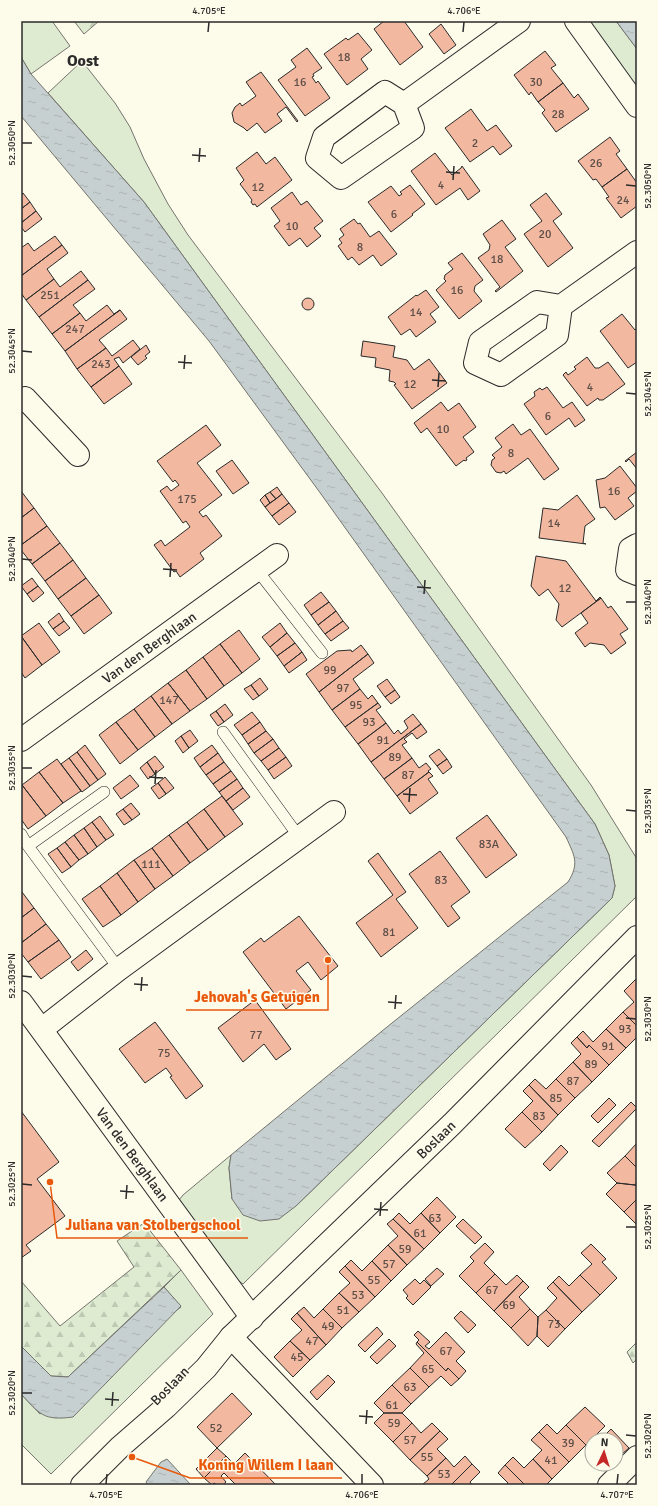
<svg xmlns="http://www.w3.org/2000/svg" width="658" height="1506" viewBox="0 0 658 1506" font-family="Signika,sans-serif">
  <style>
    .grass { fill: #deebd1; stroke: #74746e }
    .forest { fill: url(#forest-firs); stroke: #74746e }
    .water { fill: url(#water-ripples); stroke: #74746e }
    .building { fill: #f2b8a0; stroke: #2b2b2b }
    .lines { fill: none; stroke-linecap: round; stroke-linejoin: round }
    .service-casing { stroke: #2b2b2b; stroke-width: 12 }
    .minor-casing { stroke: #2b2b2b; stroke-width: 24 }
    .tertiary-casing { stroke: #2b2b2b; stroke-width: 24 }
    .service { stroke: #fdfbea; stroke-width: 11 }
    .minor { stroke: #fdfbea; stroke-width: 22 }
    .tertiary { stroke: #fdfbea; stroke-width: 22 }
    .ticks { fill: none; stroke: #2b2b2b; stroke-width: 1.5 }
    .labels { text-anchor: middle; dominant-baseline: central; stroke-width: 3; stroke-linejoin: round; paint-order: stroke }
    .number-label { font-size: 12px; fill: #5d4e48 }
    .street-label { font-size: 14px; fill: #2b2b2b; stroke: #fdfbea }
    .quarter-label { font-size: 16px; font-weight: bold; fill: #2b2b2b; stroke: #fdfbea }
    .leader { fill: none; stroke: #e8590c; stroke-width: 1.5 }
    .callout-dot { fill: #e8590c; stroke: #fdfbea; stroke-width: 1.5 }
    .callout-label { font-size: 15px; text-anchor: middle; font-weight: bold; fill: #e8590c; stroke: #fdfbea; stroke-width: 3; stroke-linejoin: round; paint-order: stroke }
    .neatline { fill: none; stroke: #2b2b2b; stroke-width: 1.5 }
    .ticks-label { font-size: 10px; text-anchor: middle; fill: #2b2b2b }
  </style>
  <defs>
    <pattern id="forest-firs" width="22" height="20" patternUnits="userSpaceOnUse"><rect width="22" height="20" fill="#deebd1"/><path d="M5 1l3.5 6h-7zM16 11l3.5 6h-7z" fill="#bfcab4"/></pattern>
    <pattern id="water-ripples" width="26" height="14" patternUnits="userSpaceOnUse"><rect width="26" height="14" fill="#c7d0d0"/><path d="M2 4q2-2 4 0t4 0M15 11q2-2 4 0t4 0" fill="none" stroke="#abb3b3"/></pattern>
  </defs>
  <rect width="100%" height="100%" fill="#fdfbea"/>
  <path class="grass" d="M21,21H52L70,46L31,74L21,57Z
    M586,21H616L637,49V89Z
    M82,61L115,103L130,127L144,159L168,204L188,235L382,493L591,785L637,859V896L243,1284L235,1278L179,1200L183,1195L231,1155L229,1168L232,1199L296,1206L612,898L615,886L609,855L595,824L144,202L48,93Z
    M181,1270L213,1314L51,1474L21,1444V1394L40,1414L181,1307L164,1287Z"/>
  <path class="forest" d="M74,21H99L84,34Z
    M144,1223L181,1270L68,1377L51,1376L21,1346V1281L60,1326L134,1267L117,1241Z
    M637,1342V1359L633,1363L627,1352Z"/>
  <path class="water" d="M616,21H637V49Z
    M21,57L31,74L144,202L595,824L609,855L615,886L612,898L296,1206L279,1219L260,1221L243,1215L232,1199L229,1168L231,1155L387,1027L568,882C580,863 574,855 566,837L321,494L209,341L21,116Z
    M164,1287L181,1306L73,1417C43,1421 40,1414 21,1394V1346L51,1376L68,1377Z
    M167,1459L191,1485H148L146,1482L161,1462Z"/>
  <path class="building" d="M384,21H404L423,47L400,65L374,29Z
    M441,24L456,45L444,54L429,34Z
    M358,33L372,50L361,59L368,69L347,85L324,54L346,38L348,40Z
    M307,48L322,68L313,74L314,76L312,77L316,83L318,81L330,98L305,116L278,80L296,67L291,60Z
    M545,51L556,65L551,68L563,83L538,102L531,92L529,95L514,75Z
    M261,72L298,121L297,122L286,107L277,114L282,121L265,133L257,123L247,131L244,128L234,122L232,113L235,107L240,103L242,106L256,96L246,82Z
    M563,83L574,98L578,94L589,109L556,132L542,113L545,110L538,102Z
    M471,109L487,131L496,125L512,146L500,155L493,146L470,162L445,128Z
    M610,137L620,151L616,154L627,169L602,187L596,179L593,180L578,161Z
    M257,152L266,164L275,157L292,180L257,207L255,204L253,205L251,202L252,200L240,184L244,180L236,168Z
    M435,153L452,175L461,168L462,166L480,191L468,200L460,188L436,205L411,171Z
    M627,169L637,183V206L621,218L606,198L609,197L602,187Z
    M410,185L425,204L412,214L413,215L391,232L368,202L391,186L399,196L402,194L400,192Z
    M292,192L301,205L307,201L323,221L314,228L321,236L307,247L300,238L289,246L274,226L280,221L271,208Z
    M23,193L30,202L21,209V195Z
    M546,193L562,214L553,221L573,248L548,267L524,234L542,221L530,205Z
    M30,202L36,211L21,223V209Z
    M36,211L42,219L25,232L21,227V223Z
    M354,219L358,224L360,223L370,237L379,231L397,254L381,266L373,255L359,265L352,257L348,260L338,246L342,243L339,239L344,235L340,229Z
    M502,220L516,239L505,247L523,271L496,292L495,291L500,287L478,258L489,250L490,245L483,234Z
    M55,236L62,245L21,276V248L28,243L34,251Z
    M62,245L68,253L47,269L54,279L26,300L21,293V276Z
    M462,253L483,280L475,286L474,291L482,301L459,319L436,290L446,281L444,279L445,275L453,269L448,263Z
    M81,271L88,280L39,317L26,300L54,279L60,287Z
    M88,280L95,289L73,305L80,313L52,334L39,317Z
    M426,290L439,307L430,314L436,322L416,337L410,329L401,335L388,317L416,295L417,296Z
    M302 304a6 6 0 1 1 12 0a6 6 0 1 1-12 0Z
    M107,305L114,314L120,310L65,351L52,334L80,313L86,321Z
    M120,310L127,319L99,340L106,348L77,369L65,351Z
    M622,314L635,330L637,328V362L628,368L600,331Z
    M133,340L140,349L123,363L119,357L114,359L119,366L91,387L77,369L106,348L112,356Z
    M363,341L395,346L393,357L407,360L414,370L429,359L447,383L412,409L394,385L396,384L394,382L389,381L390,370L375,367L376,358L361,356Z
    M146,345L150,352L145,356L147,358L138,365L131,357Z
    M587,357L595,368H599L608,362L625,384L603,400H599L598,398L587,406L563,375L566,372L568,375L576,369L574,367Z
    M119,366L132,384L104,404L91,387Z
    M547,387L563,408L572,402L585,420L575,427L569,418L546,435L524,404L535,396L534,392L540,388L542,390Z
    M441,402L448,411L459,403L476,427L463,437L474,452L466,458L467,460L465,461L464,460L456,466L427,428L421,433L414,423Z
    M513,424L521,435L530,429L559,469L544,480L528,458L506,474L504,471L501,473L496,472L491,465L492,460L495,458L492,455L502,447L495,438Z
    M206,425L221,445L197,463L222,495L199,512L203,517L206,515L222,536L200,553L204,559L180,577L176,571L174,572L154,545L161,540L165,546L190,527L186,521L183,523L160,491L167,486L171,491L179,485L175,480L173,482L157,461Z
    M637,452V469L629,459L626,462L625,461Z
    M232,460L249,483L233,494L216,471Z
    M620,466L637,488V491L628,498L634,506L615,520L605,507L600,508L596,480L605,478Z
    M277,487L282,494L276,499L270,492Z
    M21,491L34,508L21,518Z
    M270,492L276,499L270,503L265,495Z
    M282,494L289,503L272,516L265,507Z
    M265,495L270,503L265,507L260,500Z
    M577,495L595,519L585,526L583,543L586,544L539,538L543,508L558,510Z
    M289,503L296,512L279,525L272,516Z
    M34,508L47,526L21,545V518Z
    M47,526L60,543L32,564L21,550V545Z
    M60,543L73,560L45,581L32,564Z
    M536,556L566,561L596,601L600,597L601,598L562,627L556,620L559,604L548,589L539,596L531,586Z
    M73,560L86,578L58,599L45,581Z
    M32,578L38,586L27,594L21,586Z
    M86,578L99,595L71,616L58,599Z
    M38,586L44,593L33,602L27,594Z
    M321,592L329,602L311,615L304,605Z
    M99,595L112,613L84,634L71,616Z
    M601,598L608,608L611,606L628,629L620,634L626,643L611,654L604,645L590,643L585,647L575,633L588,623L581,613Z
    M329,602L336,611L318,625L311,615Z
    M336,611L343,621L325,634L318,625Z
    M59,613L64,621L53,629L48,622Z
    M64,621L70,628L59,636L53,629Z
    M343,621L349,628L331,641L325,634Z
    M39,623L60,652L42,665L21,636Z
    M280,623L287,633L270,647L262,637Z
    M239,630L260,659L242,673L220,644Z
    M287,633L295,643L277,656L270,647Z
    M21,636L42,665L25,678L21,672Z
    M295,643L302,652L284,666L277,656Z
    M220,644L242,673L224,686L203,657Z
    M361,645L368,654L319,692L306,674L337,651L351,650L352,652Z
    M302,652L307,660L289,673L284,666Z
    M368,654L374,663L353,679L360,689L332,710L319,692Z
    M203,657L224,686L207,699L186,670Z
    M186,670L207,699L190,711L168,683Z
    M260,678L268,689L259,696L251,685Z
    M387,679L395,690L385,697L377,686Z
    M168,683L190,711L172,724L151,696Z
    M251,685L259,696L253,700L244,689Z
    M360,689L368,699L372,695L378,703L345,727L332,710Z
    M395,690L400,697L391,704L385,697Z
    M151,696L172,724L155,737L134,709Z
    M378,703L381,707L376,710L386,723L358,744L345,727Z
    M225,704L233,715L224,722L216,711Z
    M134,709L155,737L138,750L116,722Z
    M216,711L224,722L218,726L210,715Z
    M252,712L260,722L242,735L234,725Z
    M413,714L421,724L371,762L358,744L386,723L394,734L398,730L401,734L408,728L404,721Z
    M116,722L138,750L120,764L99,735Z
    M260,722L266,731L248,744L242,735Z
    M421,724L427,732L417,739L412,733L404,739L407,742L402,745L412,758L384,779L371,762Z
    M190,730L198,741L189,748L181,736Z
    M266,731L273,739L254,753L248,744Z
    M181,736L189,748L183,753L175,741Z
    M273,739L279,748L261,761L254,753Z
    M85,745L106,774L98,780L77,752Z
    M212,745L218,753L200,767L194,758Z
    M279,748L286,757L268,770L261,761Z
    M439,749L447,759L437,766L429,756Z
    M77,752L98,780L90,786L69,758Z
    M218,753L224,762L206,775L200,767Z
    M155,756L164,767L155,774L147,762Z
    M286,757L292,766L274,779L268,770Z
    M69,758L90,786L82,792L61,764Z
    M412,758L419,768L426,763L431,769L428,771L429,772L397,796L384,779Z
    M57,759L81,791L63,803L39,772Z
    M447,759L452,767L443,774L437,766Z
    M147,762L155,774L148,779L140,768Z
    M224,762L231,771L213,784L206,775Z
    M231,771L237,779L219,792L213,784Z
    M39,772L63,803L46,816L22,785Z
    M429,772L433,776L428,779L438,793L410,814L397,796Z
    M130,775L139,786L121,799L113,788Z
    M165,777L174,788L166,794L158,783Z
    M237,779L243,788L226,801L219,792Z
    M158,783L166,794L159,799L151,788Z
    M22,785L46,816L28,829L21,819V786Z
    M243,788L250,797L233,810L226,801Z
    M222,796L243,824L225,837L204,809Z
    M131,803L140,814L132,820L123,809Z
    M123,809L132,820L124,825L116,814Z
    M204,809L225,837L208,850L187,822Z
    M487,815L517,855L486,878L456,838Z
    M100,816L114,835L106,840L92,822Z
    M92,822L106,840L97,847L84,828Z
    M187,822L208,850L190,863L169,835Z
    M84,828L97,847L88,854L74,835Z
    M74,835L88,854L79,860L65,842Z
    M169,835L190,863L173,876L152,848Z
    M65,842L79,860L71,867L57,848Z
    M57,848L71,867L62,873L48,854Z
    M152,848L173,876L155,889L134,860Z
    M440,851L470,892L451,906L460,918L448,927L409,874Z
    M378,853L406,892L396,899L418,928L381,957L356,923L393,895L368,861Z
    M134,860L155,889L138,902L117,873Z
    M117,873L138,902L121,915L100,886Z
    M100,886L121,915L103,927L82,899Z
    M22,892L34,908L21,918V893Z
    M34,908L46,924L21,943V918Z
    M299,916L338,966L321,980L308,962L296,971L311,990L286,1009L243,952L261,938L264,942Z
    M46,924L59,940L28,962L21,953V943Z
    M59,940L71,957L41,979L28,962Z
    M86,950L93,959L78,971L71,962Z
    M637,978V1026L623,1012L634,1002L624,991Z
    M255,1000L291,1049L276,1060L264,1044L243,1062L218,1028Z
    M623,1012L637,1026V1037L626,1048L606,1029Z
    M155,1022L203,1086L186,1099L170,1077L172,1076L166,1068L145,1083L119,1049Z
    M606,1029L626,1048L609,1065L589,1045L587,1048L577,1037L583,1031L593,1042Z
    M577,1037L587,1048L589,1045L609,1065L592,1082L573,1062L581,1054L571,1043Z
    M573,1062L592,1082L575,1098L556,1079Z
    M535,1079L546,1089L556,1079L575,1098L558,1115L529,1085Z
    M529,1085L558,1115L542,1132L522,1112L533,1101L523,1091Z
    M609,1098L616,1105L598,1123L591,1116Z
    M631,1102L637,1108L599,1147L592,1141Z
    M21,1111L59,1162L37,1179L65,1216L26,1245L31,1251L21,1258Z
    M522,1112L542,1132L525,1148L505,1129Z
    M637,1143V1168L625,1156Z
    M561,1145L568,1152L550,1171L543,1164Z
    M625,1156L637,1168V1182L635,1185L617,1183L607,1173Z
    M617,1183L635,1185L637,1187V1199L624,1212L606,1194Z
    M437,1197L456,1217L440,1233L421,1213Z
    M637,1199V1225L624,1212Z
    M399,1213L410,1224L421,1213L440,1233L424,1249L393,1219Z
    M393,1219L424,1249L407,1265L388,1245L398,1236L387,1224Z
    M463,1219L482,1237L475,1244L456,1226Z
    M485,1243L494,1252L484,1263L495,1274L476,1293L459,1276L474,1261L470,1257Z
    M591,1244L606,1259L602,1262L617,1278L600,1295L580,1275L592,1264L581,1253Z
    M388,1245L407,1265L391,1281L372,1261Z
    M351,1260L362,1271L372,1261L391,1281L375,1297L345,1266Z
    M345,1266L375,1297L359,1312L339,1293L350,1283L339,1272Z
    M437,1268L444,1274L431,1286L425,1279Z
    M495,1274L506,1285L517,1275L523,1281L494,1311L476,1293Z
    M580,1275L600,1295L582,1312L553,1282L559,1276L569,1286Z
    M415,1279L420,1284L424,1280L431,1287L413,1305L406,1298L408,1296L403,1290Z
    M523,1281L529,1287L519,1297L530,1309L511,1328L494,1311Z
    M553,1282L582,1312L565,1329L546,1310L557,1298L547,1288Z
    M339,1293L359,1312L342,1328L323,1309Z
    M304,1307L314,1318L323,1309L342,1328L326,1345L297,1313Z
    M530,1309L538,1317L537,1336L528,1346L511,1328Z
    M546,1310L565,1329L548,1347L537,1336L538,1317Z
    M461,1311L476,1325L468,1333L454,1318Z
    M297,1313L326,1345L310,1360L290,1341L302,1330L291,1319Z
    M377,1327L383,1334L365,1352L358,1345Z
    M418,1331L430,1342L425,1346L429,1349L446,1332L465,1352L456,1361L466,1371L459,1379L448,1368L446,1371L417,1342L419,1340L414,1335Z
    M389,1339L396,1346L377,1364L370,1357Z
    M290,1341L310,1360L293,1377L274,1357Z
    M417,1342L446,1371L448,1368L459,1379L451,1386L441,1376L429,1387L410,1368L424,1353L416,1344Z
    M410,1368L429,1387L411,1404L392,1385Z
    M328,1375L335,1382L317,1400L310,1392Z
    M392,1385L411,1404L402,1413H384L374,1403Z
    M232,1393L252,1414L217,1448L197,1427Z
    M585,1407L605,1426L586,1445L566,1425Z
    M384,1413H402L412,1423L393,1442L374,1423Z
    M412,1423L421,1433L432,1423L440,1431L410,1460L393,1442Z
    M547,1424L557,1434L566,1425L586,1445L569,1462L539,1432Z
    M611,1429L629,1448L622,1454L616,1448V1440H609L604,1436Z
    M440,1431L448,1439L437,1449L446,1458L427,1476L410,1460Z
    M539,1432L569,1462L552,1479L533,1459L542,1450L531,1440Z
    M217,1448L226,1456L204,1478L196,1469Z
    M245,1453L276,1485H236L224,1473L221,1476L226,1482L223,1485H217L214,1483L212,1485L204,1478L226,1456L234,1464Z
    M465,1456L472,1464L451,1485H422L429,1479L427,1476L446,1458L454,1467Z
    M513,1457L524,1468L533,1459L552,1479L546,1485H525L505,1465Z
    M472,1464L480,1472L470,1482L472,1485H451Z
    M505,1465L525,1485H506L508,1483L498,1473Z"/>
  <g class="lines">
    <defs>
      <path id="service" d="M257,570L322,653
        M223,732L299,837
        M21,834L28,846L119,969
        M28,846L104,792"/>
      <g id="minor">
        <path d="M385,92L404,104L413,128L341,178L317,158L324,137Z"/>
        <path d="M404,104L519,21"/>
        <path d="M561,306L557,335L501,375L475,363L480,342L537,302L561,306L637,252"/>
        <path d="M21,401L25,398L78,455"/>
        <path d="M637,545L630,549L627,570L637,574"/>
        <path id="s1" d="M21,740L277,555"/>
        <path id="s2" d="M21,1002L252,1318"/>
        <path d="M42,1029L119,969L334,812"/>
        <path d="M231,1337L372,1485"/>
        <path d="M609,1485L637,1457"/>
      </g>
      <g id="tertiary">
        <path d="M576,21L637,106"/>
        <path id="s3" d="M82,1485L120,1447L166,1407L206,1368L231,1337L452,1124L637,937"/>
      </g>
    </defs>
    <use href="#service" class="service-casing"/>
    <use href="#minor" class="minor-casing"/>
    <use href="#tertiary" class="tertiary-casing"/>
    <use href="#service" class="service"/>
    <use href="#minor" class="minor"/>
    <use href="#tertiary" class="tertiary"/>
  </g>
  <path class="ticks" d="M208,32L209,22M463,32L464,22M22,143H32M192,155L206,156M199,162L200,148M446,172L460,173M453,180L454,166M626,185L636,186M22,351L32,352M178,362L192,363M184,369L185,355M432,380L446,381M438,387L439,373M626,393L636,394M22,559L32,560M163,569L177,570M170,577L171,563M417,587L431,588M424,594L425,580M626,602H636M22,768H32M149,777L163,778M155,784L156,770M403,794L417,795M409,802L410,788M626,810L636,811M22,976L32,977M134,984L148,985M141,991L142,977M388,1002L402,1003M395,1009L396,995M626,1018L636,1019M22,1184L32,1185M120,1191L134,1192M126,1199L127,1185M374,1209L388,1210M380,1216L381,1202M626,1227H636M22,1393H32M105,1399L119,1400M112,1406L113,1392M359,1416L373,1417M366,1424L367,1410M626,1435L636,1436M106,1484L107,1474M362,1484V1474M617,1484L618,1474"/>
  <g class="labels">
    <g class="number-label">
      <text x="344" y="57">18</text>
      <text x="300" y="82">16</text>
      <text x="536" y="82">30</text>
      <text x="558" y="114">28</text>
      <text x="475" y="143">2</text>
      <text x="596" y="163">26</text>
      <text x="441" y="185">4</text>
      <text x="258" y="187">12</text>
      <text x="623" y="200">24</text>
      <text x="394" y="214">6</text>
      <text x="292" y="226">10</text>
      <text x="545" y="234">20</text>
      <text x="360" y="247">8</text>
      <text x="497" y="259">18</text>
      <text x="457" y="290">16</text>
      <text x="50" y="295">251</text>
      <text x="416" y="312">14</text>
      <text x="75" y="329">247</text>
      <text x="101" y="364">243</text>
      <text x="410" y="384">12</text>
      <text x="590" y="387">4</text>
      <text x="548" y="416">6</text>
      <text x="443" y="429">10</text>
      <text x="511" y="453">8</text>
      <text x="614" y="491">16</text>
      <text x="187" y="499">175</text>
      <text x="554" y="523">14</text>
      <text x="565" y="588">12</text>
      <text x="330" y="670">99</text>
      <text x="343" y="688">97</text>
      <text x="169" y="700">147</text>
      <text x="356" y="705">95</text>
      <text x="369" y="722">93</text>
      <text x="383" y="740">91</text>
      <text x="395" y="757">89</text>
      <text x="408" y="775">87</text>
      <text x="489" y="844">83A</text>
      <text x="151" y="864">111</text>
      <text x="441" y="880">83</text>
      <text x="389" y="932">81</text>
      <text x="625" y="1029">93</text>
      <text x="256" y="1035">77</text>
      <text x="608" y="1046">91</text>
      <text x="164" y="1053">75</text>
      <text x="591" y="1064">89</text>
      <text x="573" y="1081">87</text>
      <text x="556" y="1098">85</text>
      <text x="539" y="1116">83</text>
      <text x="435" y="1218">63</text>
      <text x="420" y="1233">61</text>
      <text x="405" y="1249">59</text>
      <text x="389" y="1264">57</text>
      <text x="374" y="1280">55</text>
      <text x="492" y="1290">67</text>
      <text x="358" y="1295">53</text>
      <text x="509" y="1305">69</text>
      <text x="343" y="1310">51</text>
      <text x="554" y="1324">73</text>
      <text x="328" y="1326">49</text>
      <text x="312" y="1341">47</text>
      <text x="446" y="1351">67</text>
      <text x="297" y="1357">45</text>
      <text x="428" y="1369">65</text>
      <text x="410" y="1387">63</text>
      <text x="392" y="1405">61</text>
      <text x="394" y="1423">59</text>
      <text x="216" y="1428">52</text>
      <text x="410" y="1440">57</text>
      <text x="568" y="1443">39</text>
      <text x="427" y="1457">55</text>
      <text x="551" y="1460">41</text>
      <text x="444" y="1474">53</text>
    </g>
    <g class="street-label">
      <text stroke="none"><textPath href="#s1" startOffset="158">Van den Berghlaan</textPath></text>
      <text stroke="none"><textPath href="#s3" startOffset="495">Boslaan</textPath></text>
      <text stroke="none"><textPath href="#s2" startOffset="189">Van den Berghlaan</textPath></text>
      <text transform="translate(170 1386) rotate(-46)">Boslaan</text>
    </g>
    <g class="quarter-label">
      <text x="83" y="61">Oost</text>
    </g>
  </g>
  <path class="leader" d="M328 960L328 1010H186M50 1182L57 1238H248M132 1457L190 1478H342"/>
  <g class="callout-dot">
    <circle cx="328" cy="960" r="4"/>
    <circle cx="50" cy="1182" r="4"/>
    <circle cx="132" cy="1457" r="4"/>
  </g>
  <g class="callout-label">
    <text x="257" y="1002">Jehovah's Getuigen</text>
    <text x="153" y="1230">Juliana van Stolbergschool</text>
    <text x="266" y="1470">Koning Willem I laan</text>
  </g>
  <rect width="658" height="1506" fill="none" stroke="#fdfbea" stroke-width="44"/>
  <g transform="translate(604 1452) rotate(4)"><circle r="19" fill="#fdfbea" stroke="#a9a89e"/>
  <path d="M0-3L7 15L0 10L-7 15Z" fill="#c62828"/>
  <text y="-6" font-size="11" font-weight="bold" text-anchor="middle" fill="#2b2b2b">N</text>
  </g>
  <rect x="22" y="22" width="614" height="1462" class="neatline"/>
  <g class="ticks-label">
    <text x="209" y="14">4.705°E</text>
    <text x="464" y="14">4.706°E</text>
    <text transform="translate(11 143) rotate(-90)" y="4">52.3050°N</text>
    <text transform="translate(647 186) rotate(-90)" y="4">52.3050°N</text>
    <text transform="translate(11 351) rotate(-90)" y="4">52.3045°N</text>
    <text transform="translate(647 394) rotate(-90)" y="4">52.3045°N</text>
    <text transform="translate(11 559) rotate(-90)" y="4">52.3040°N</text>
    <text transform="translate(647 602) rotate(-90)" y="4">52.3040°N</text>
    <text transform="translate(11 768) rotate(-90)" y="4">52.3035°N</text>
    <text transform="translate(647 811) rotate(-90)" y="4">52.3035°N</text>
    <text transform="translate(11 976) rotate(-90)" y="4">52.3030°N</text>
    <text transform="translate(647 1019) rotate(-90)" y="4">52.3030°N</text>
    <text transform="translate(11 1184) rotate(-90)" y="4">52.3025°N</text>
    <text transform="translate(647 1227) rotate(-90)" y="4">52.3025°N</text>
    <text transform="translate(11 1393) rotate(-90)" y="4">52.3020°N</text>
    <text transform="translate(647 1436) rotate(-90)" y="4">52.3020°N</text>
    <text x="106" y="1498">4.705°E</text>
    <text x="362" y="1498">4.706°E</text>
    <text x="617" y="1498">4.707°E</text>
  </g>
</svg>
